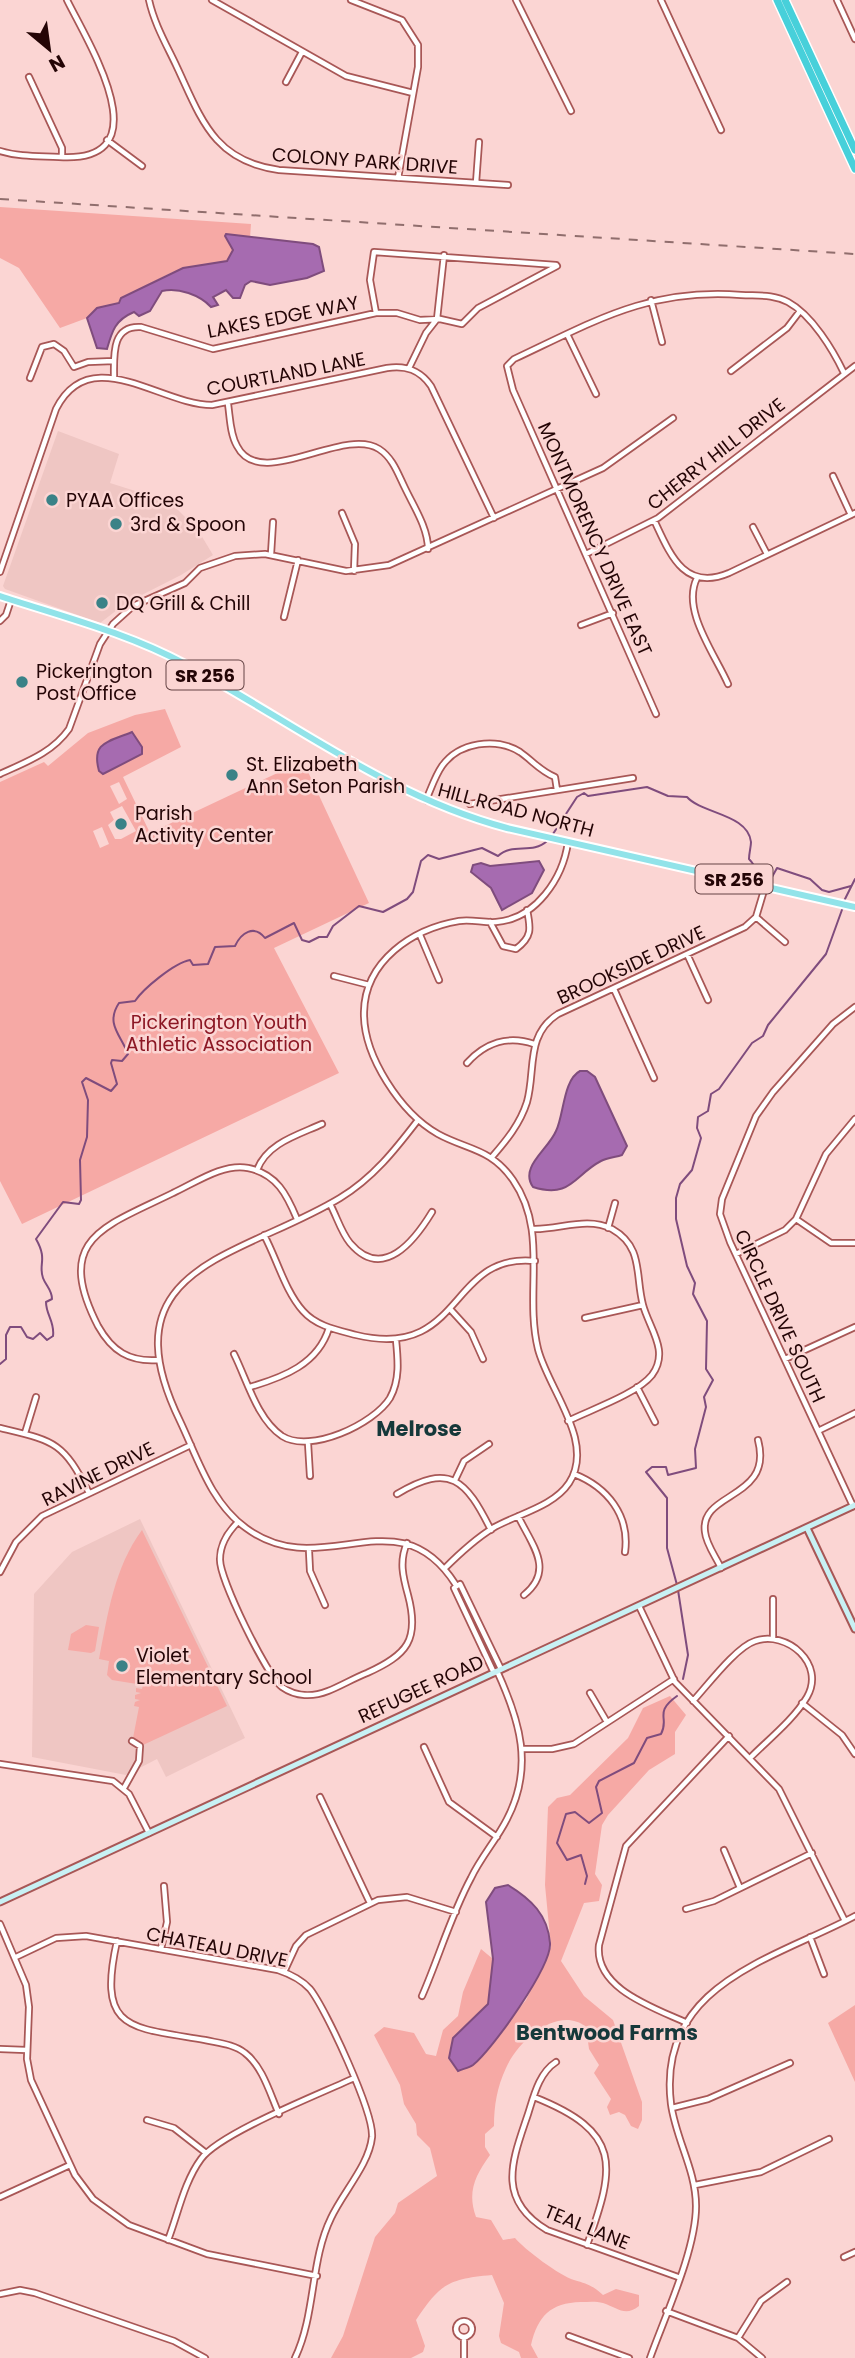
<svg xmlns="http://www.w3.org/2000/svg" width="855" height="2358" viewBox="0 0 855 2358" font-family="Poppins,sans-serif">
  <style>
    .built { fill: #efc6c3 }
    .green { fill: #f6a9a5; fill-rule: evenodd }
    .water { fill: #a66bb0; stroke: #7f4c7d; stroke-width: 2 }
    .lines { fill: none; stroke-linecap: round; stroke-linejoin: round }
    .stream { stroke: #7f4c7d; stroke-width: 2 }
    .street-casing { stroke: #a85756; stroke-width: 8 }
    .secondary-casing { stroke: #a85756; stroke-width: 9 }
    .primary-casing { stroke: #fff; stroke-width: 10 }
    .highway-casing { stroke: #fff; stroke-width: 10 }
    .street { stroke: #fff; stroke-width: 4.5 }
    .secondary { stroke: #c8f1f4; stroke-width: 5 }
    .primary { stroke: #91e3e9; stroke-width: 6 }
    .highway { stroke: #47d0da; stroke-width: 7 }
    .rail { stroke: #906e6d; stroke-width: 2; stroke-dasharray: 9 9; stroke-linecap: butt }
    .poi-dot { fill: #3a8287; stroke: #fbd5d3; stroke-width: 2.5 }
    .labels { text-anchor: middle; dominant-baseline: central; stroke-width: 5; stroke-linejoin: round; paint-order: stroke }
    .shield { fill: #fbd5d3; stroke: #644344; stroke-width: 2 }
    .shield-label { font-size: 18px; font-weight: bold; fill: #240506 }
    .street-label { font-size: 19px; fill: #240506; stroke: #fbd5d3 }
    .poi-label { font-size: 19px; fill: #240506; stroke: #fbd5d3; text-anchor: start }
    .park-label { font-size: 19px; fill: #8c1724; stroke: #fbd5d3 }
    .neighbourhood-label { font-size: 21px; font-weight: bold; fill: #15383a; stroke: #fbd5d3 }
  </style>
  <rect width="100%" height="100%" fill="#fbd5d3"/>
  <path class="built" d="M58,431L119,454L110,483L170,502L198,530L213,555L181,575L126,603L100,623L5,589L3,586Z
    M140,1519L245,1738L166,1777L157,1759L126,1775L32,1757L34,1594L72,1552Z"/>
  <path class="green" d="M0,207L251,224L250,238L226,234L233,250L227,261L173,272L121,298L119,303L98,308L87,318L60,328L19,268L0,258Z
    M165,709L181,747L123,777L150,833L303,761L369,903L274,948L339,1073L22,1224L0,1181V782L44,762L48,766L88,733L135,715ZM119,782L127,799L119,804L110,786ZM122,806L136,831L121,839H115L108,825L114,820L110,812ZM102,827L109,844L100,848L93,831Z
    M142,1530L227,1706L143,1745L133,1738L139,1707L134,1706L135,1702L140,1700L135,1699V1695L141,1693L136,1692V1688L142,1689L143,1685L112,1680L107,1675L109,1661L99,1659C108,1614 114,1568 142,1530Z
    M86,1625L99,1627L95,1651L91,1653L68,1650L71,1634Z
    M670,1696L686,1715L675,1732V1754L649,1770L608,1815L602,1825L595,1874L602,1885L599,1901L584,1903L561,1961L584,1996L613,2020L642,2102V2120L638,2129L631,2126L625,2115L619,2112L610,2115L607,2107L611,2099L594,2073L599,2065L589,2049L586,2027C559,2005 518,2040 506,2068C497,2087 494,2106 494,2126L485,2134V2147L490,2155C475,2176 467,2192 476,2217L491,2220L503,2240L515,2238C524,2249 560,2276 574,2280C587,2284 592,2285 603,2295L616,2289L639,2295V2306C625,2317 618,2308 603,2303C596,2301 588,2302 581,2302C550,2303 538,2316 531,2345L538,2358H521L519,2352L501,2343L499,2336L504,2303L492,2275C448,2279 440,2284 416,2320L425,2346L423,2352L411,2358H331L343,2336L375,2237L395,2213L398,2203L437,2176L430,2148L417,2135L416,2124L404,2104L400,2085L374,2035L384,2027L414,2033L426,2054L436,2056L443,2030L458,2016L463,1992L481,1949L493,1959L488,2004L453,2038L458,2070L472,2065L526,2000L551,1947L545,1885L548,1807L557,1798L570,1795L628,1738L643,1708Z
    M855,2005V2082L828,2023Z"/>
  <path class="water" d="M226,234L313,244L319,247L324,271L307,278L270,285L251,281L245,285L240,298H233L226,290L213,297L218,305L211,307C200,295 178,287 162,291L150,311L139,316L134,312C115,320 112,331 107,349L97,348L87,318L97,308L119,303L121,298L183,268L227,261L233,250L225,236Z
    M132,732L142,747V754L103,774L99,771C91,742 108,742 132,732Z
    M539,861L544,870L532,893L502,910L491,888L471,872L473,865L481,863L490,866Z
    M580,1071H587L595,1077L627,1146L622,1155C616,1157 607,1158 601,1161C574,1175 571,1199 533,1187C519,1167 548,1150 556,1131C564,1115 563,1080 580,1071Z
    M508,1885C531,1899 548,1915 550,1943C552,1966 492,2050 473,2065C469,2068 462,2069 458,2071L449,2058L453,2038L488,2004L493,1959L486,1902L495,1888Z"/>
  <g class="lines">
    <path class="stream" d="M551,837L577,797L584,793L588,796L647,787L668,796L687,797C702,814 748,814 751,842C751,847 749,853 749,859C757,867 757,877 772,877L777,868L810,879L822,890L829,892L851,886
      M844,901L855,879
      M0,1364L6,1359V1335L10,1327H21L27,1337L33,1339L40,1333L47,1340L53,1336C55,1322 46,1315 46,1302L52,1299C52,1290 46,1286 43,1278C38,1264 48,1260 36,1239L63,1202L79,1204L81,1200L80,1160L87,1137L88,1100L82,1082L86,1078L111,1091L117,1084L111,1063L112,1060L122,1061L128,1054C121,1035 105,1024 119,1003L135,1001C143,989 174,963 190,960L193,965L208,964L215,947L235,946C241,933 254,924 265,938L294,923L302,940L309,942L319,937H327L333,926L359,906L383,912L407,899L413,892L421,861L428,855L439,859L482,848L498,856C513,842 532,855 547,841
      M677,1585L667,1548V1498L646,1472L652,1467H666L668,1475L696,1468L695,1449L706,1407L704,1397L713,1380L706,1369L707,1321L693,1294L695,1283L687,1266L676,1219V1198L680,1184L692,1170L701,1138L697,1128L698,1117L708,1111L711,1094L719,1089L752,1043L763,1036L768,1025L826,954L843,907
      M678,1590L688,1655L683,1679
      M585,1884L587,1876L581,1855L567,1860L557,1843L566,1814L575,1812L589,1823L602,1813L596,1787L599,1781L634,1763L647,1738L661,1734C670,1718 653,1713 677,1696"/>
    <defs>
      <path id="street" d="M149,0C154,23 166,44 176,65C201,118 213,161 279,170L508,185
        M212,0L346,76L413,93
        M351,0L402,20L418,45V67L398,178
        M516,0L571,111
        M661,0L721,130
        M837,0L855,39
        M29,77L62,148V157
        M286,82L302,52
        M107,140L142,166
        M0,151C19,157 39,156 59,157C165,164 88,43 67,0
        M476,183L479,142
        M651,300L662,342
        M376,313L370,280L374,252L556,265
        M567,334L596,394
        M409,368L426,333L437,319L444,255
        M731,371L787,328L800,311
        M30,378L42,347L54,344L64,351L74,367L88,362L114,361
        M114,378C114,356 111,325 141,327L213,349L376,313H397L420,320L440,319L462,324L478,308L557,266
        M228,404C230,417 230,434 237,446C260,492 343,426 379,449C393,458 398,474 405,488C414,507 428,528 428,549
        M833,476L851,515
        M342,513L355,544L354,571
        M654,520C670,554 684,592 729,573L855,513
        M753,527L767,554
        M271,554L273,522
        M586,554L658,518L855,366
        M0,572L56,409C90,341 161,405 212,405L387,368C406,365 420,370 431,386L494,518
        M697,578C681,610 715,654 728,684
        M284,617L298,560
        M0,621L6,615L11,600
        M581,625L613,613
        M656,714L513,390L507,366L514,359C595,321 649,288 741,295C758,296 773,294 788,302C812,315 833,350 844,373
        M0,774C26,762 52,753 69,729L100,644L113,624L133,606L185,583L200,568L235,556L265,554L346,571L389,565L603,468L673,418
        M426,800C431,789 435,776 442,766C459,742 496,737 520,752C533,761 540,771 555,777L557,790
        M470,804L633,778
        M756,917L785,942
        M490,922L503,946L516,949C532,937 531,929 527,910
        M420,935L439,980
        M687,954L708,1000
        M334,976L369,985
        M614,989L654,1078
        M467,1063C485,1043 508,1035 534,1044
        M418,1120C395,1150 373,1178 340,1198C241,1258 104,1265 180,1421C198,1459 211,1503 246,1528C323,1585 397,1492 456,1585
        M492,1157C506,1141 520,1124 527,1102C536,1070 525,1035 558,1014L745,927L756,917L765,887
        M257,1170C267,1143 298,1135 322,1124
        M330,1204C337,1217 341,1232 350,1243C383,1282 415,1240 432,1212
        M796,1219L831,1243H855
        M608,1228L615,1203
        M533,1229C559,1230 587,1216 612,1229C644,1247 635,1276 643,1305C649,1328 670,1351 652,1375C637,1394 590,1410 568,1421
        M264,1235C277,1259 285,1291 303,1311C316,1326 337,1330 356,1335C464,1361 448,1252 535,1261
        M736,1254L785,1230L796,1219L826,1154L855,1119
        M451,1310L471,1332L483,1359
        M585,1318L643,1305
        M234,1354C247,1380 257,1419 282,1436C310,1454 374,1424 390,1398C400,1380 398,1360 396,1340
        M785,1359L855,1327
        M158,1360C129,1362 112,1351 98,1326C53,1238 104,1227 173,1193C195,1183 223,1163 248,1168C277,1174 287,1195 297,1219
        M250,1387C284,1377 318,1364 329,1328
        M637,1387L655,1422
        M0,1428C54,1441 63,1441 89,1493
        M818,1431L855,1413
        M25,1433L36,1397
        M308,1443L310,1476
        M574,1474C607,1487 630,1515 625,1552
        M455,1480L464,1461L489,1444
        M397,1494C450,1462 466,1480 491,1530
        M853,1506L730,1242L720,1214L722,1199L756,1116L773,1092L833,1024L855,1007
        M518,1516C532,1545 555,1570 524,1595
        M238,1522C228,1532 220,1544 220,1559C219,1578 267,1676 282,1687C296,1697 313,1697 328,1691C341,1686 354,1678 367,1673C407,1655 420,1640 408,1595C403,1577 399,1561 407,1543
        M309,1551L310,1571L325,1605
        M721,1568C716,1557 706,1544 705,1532C699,1491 774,1500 758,1440
        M444,1569C459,1554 475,1539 493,1528C517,1514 553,1507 569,1483C596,1442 548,1389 538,1349C524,1292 549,1232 513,1180C491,1148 467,1150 438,1134C401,1113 363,1056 364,1012C365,961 412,929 459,921C472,919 483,923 496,922C536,919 563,878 568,842
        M0,1572L16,1542L42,1516L191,1445
        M639,1606L675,1682L779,1789L845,1921
        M773,1638V1599
        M494,1673L454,1588L460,1584L501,1669
        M590,1693L607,1722
        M693,1701C707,1686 736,1647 755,1641C787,1630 826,1664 807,1697C794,1719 769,1739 751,1757
        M802,1703L842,1735L855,1754
        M424,1747L449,1802L497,1837
        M523,1749H552L574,1744L674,1679
        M0,1764L113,1781L129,1794L149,1833
        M124,1788L139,1761L140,1746L132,1741
        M320,1797L370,1903
        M724,1850L740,1888
        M686,1909L714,1901L812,1853
        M0,1924L26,1985L29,2007L27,2059L31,2080L75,2175L93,2199L129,2225L207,2254L317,2276
        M810,1937L824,1974
        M117,1941C97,2031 129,2027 205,2040C218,2043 234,2044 245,2053C263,2067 270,2094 279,2114
        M161,1949L167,1922L164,1886
        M16,1957L56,1938L86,1936L278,1970C290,1974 301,1979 310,1989C326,2009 374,2113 372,2137C369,2165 343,2192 331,2218C310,2261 316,2314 295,2358
        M284,1972L296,1946L306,1935L378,1900L407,1897L456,1912
        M422,1996C439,1957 451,1915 471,1878C481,1857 497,1839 507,1819C534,1767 520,1721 497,1671
        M687,2023C655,2008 594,1989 599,1945L626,1846L729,1736
        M0,2049L26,2050
        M556,2062C539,2073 534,2095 528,2114C513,2159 495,2199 547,2230L678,2277
        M534,2097C622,2132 616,2165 587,2245
        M672,2108L708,2099L790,2063
        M147,2120L174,2128L206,2153
        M695,2185L761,2172L829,2139
        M0,2197L70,2165
        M168,2240C178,2214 184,2182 201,2159C220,2133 320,2094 354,2078
        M844,2257L855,2252
        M0,2294L20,2290L35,2293L174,2341L205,2358
        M666,2311L738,2338L762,2358
        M456 2329a8 8 0 1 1 16 0a8 8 0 1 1-16 0Z
        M569,2336L629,2358
        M738,2338L761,2301L787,2282
        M464,2358V2337
        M650,2358C665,2316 696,2250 696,2206C696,2170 676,2140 671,2104C656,1984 774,1959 855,1916"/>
      <path id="secondary" d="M807,1528L855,1629
        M0,1902L855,1505"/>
      <path id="primary" d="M0,596C61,616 128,633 185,664C293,722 387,796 507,828L855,907"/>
      <path id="highway" d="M777,0L855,169
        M785,0L855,150"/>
    </defs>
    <use href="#street" class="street-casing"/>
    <use href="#secondary" class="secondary-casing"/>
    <use href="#primary" class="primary-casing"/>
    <use href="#highway" class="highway-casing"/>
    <use href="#street" class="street"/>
    <use href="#secondary" class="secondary"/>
    <use href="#primary" class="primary"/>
    <use href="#highway" class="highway"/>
    <path class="rail" d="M0,199L855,254"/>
  </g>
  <g class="poi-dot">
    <circle cx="52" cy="500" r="7"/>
    <circle cx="116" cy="524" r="7"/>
    <circle cx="102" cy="603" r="7"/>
    <circle cx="22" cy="682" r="7"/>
    <circle cx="232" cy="775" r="7"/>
    <circle cx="121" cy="824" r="7"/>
    <circle cx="122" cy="1666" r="7"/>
  </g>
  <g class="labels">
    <g class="shield">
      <rect x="166.5" y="660.5" width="77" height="29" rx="5"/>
      <rect x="695.5" y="864.5" width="77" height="29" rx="5"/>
    </g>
    <g class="shield-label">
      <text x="205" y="675">SR 256</text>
      <text x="734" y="879">SR 256</text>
    </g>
    <g class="street-label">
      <text transform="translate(365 161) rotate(4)">COLONY PARK DRIVE</text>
      <text transform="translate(283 317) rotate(-11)">LAKES EDGE WAY</text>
      <text transform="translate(286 374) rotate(-11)">COURTLAND LANE</text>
      <text transform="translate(716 454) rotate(-38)">CHERRY HILL DRIVE</text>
      <text transform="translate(595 539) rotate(66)">MONTMORENCY DRIVE EAST</text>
      <text transform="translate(516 810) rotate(15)">HILL ROAD NORTH</text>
      <text transform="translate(631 965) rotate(-25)">BROOKSIDE DRIVE</text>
      <text transform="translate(780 1316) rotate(65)">CIRCLE DRIVE SOUTH</text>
      <text transform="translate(98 1474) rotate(-26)">RAVINE DRIVE</text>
      <text transform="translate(421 1689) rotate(-25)">REFUGEE ROAD</text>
      <text transform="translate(217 1947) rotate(11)">CHATEAU DRIVE</text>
      <text transform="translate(587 2227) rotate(22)">TEAL LANE</text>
    </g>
    <g class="poi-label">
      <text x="66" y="500">PYAA Offices</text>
      <text x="130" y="524">3rd &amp; Spoon</text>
      <text x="116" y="603">DQ Grill &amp; Chill</text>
      <text x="36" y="671">Pickerington<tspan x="36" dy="22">Post Office</tspan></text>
      <text x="246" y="764">St. Elizabeth<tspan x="246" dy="22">Ann Seton Parish</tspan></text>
      <text x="135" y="813">Parish<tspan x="135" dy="22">Activity Center</tspan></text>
      <text x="136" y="1655">Violet<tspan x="136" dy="22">Elementary School</tspan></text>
    </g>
    <g class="park-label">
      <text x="219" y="1022">Pickerington Youth<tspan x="219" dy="22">Athletic Association</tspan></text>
    </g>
    <g class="neighbourhood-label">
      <text x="419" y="1428">Melrose</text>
      <text x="607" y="2032">Bentwood Farms</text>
    </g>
  </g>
  <g transform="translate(49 49) rotate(151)" stroke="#fbd5d3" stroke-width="5" paint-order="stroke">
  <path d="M0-5L12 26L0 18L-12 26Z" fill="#240506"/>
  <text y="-10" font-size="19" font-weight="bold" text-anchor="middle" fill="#240506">N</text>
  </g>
</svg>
